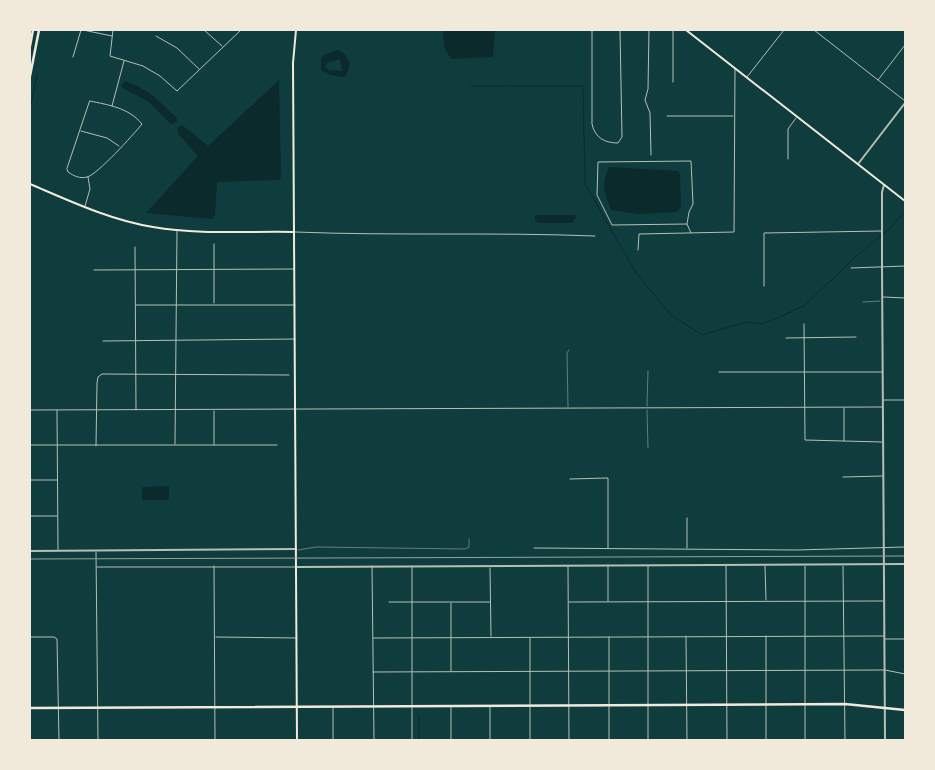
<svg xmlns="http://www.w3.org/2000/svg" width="935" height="770" viewBox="0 0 935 770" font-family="Signika,sans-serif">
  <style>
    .water { fill: #0a2a2b; fill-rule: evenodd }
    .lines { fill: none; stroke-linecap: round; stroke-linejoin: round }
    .stream { stroke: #0a2a2b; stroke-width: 1 }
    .service { stroke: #b8beb3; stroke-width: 0.5 }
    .minor { stroke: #b8beb3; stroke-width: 1 }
    .tertiary { stroke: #b8beb3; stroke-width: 2 }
    .secondary { stroke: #f1e9da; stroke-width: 2 }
    .primary { stroke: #f1e9da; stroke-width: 2.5 }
    .rail { stroke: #97a49c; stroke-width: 1 }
  </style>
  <rect width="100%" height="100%" fill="#0f3d3e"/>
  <path class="water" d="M443,30H495L493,57L451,59L444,47Z
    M338,50L345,54L350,64L346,76L343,77L331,75L321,70V59L324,55ZM340,59L342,71L329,70L325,67L327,63Z
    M279,80L281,177L279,180L217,182L215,215L212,219L146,213L198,156L179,135L177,128L182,125L208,146Z
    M125,81C147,88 161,103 177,118V122L171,124L149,102L123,88L121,85Z
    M609,167L678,171L680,174L681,207L677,212L639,214L611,210C604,193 601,184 609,167Z
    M535,215H575L576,218L572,223H538L535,220Z
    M169,486V500H142V487Z"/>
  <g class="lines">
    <path class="stream" d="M471,86H505
      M508,86H583L585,184L636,273L671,315L702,335L746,322L763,324L804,306L863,250L891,228L905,211
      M30,109L37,75
      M419,740V716"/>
    <path class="service" d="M863,302L880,301
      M647,406L648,371
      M568,407L567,353L569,350
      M647,410L648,448
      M298,550L316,547L465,549L469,547V539"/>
    <path class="minor" d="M83,30L112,36
      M113,30L110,56L143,66L160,76L177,91L241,30
      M204,30L222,46
      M592,30V124C595,138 605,143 618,143L622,137L620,30
      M649,30L648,89L645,100L650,113L651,155
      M814,30L905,101
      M156,36L177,48L199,69
      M73,57L81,30
      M747,77L784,30
      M878,80L905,45
      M673,82V30
      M90,101C109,105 129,108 142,124C134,134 97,175 87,177C80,179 74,176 68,172L67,169Z
      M112,106L124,61
      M667,116H733
      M81,131L107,138L119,146
      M788,159V129L796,118
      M85,206L90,189L88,177
      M687,224L689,212L693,204L691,161L598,162L597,195L612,225L687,224L691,233
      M295,232C395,236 495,232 595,236
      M214,244V303
      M135,247L136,410
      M638,250L639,234L734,232L735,69
      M851,268L905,266
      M94,270L294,269
      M764,286V233L882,231
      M883,297L905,298
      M136,305H295
      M804,324L805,440L882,442
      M786,338L856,337
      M103,341L295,339
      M719,372H882
      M884,400H905
      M844,408V441
      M30,410L882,407
      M57,410L58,550
      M175,444L177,231
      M30,445H277
      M214,445V411
      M96,446L97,383L98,377L102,374L289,375
      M843,477L883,476
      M570,479L608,478V548
      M30,480H57
      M30,516H57
      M687,518V548
      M534,548L796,550L905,547
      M96,552L98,740
      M608,565V601
      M214,566L215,740
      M372,566L374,740
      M568,566L569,740
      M648,566V740
      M726,566L727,740
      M765,566L766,600
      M805,566V740
      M843,566L845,740
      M97,567H295
      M412,567V740
      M490,568L491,636
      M389,602H490
      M569,602L883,601
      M451,603V671
      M686,636L687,740
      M766,636V740
      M30,637H54L57,639L59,740
      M216,637L297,638
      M609,637V740
      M373,638L884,636
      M530,638V740
      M885,639H905
      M373,672L885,670L905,674
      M451,706V740
      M490,706V740
      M333,708V740"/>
    <path class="tertiary" d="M858,164L905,103
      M884,185L882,192V266L885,740
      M30,551L296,549
      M296,567L905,564"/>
    <path class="secondary" d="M296,30L293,63L297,740
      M686,30L905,201
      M30,184C70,201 110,220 153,227C199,235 248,231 294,232"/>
    <path class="primary" d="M30,46L33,30
      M30,76L39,30
      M30,708L845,704L905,710"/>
    <path class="rail" d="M30,559L905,556"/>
  </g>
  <rect width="935" height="770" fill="none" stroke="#f1e9da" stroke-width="62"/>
</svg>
